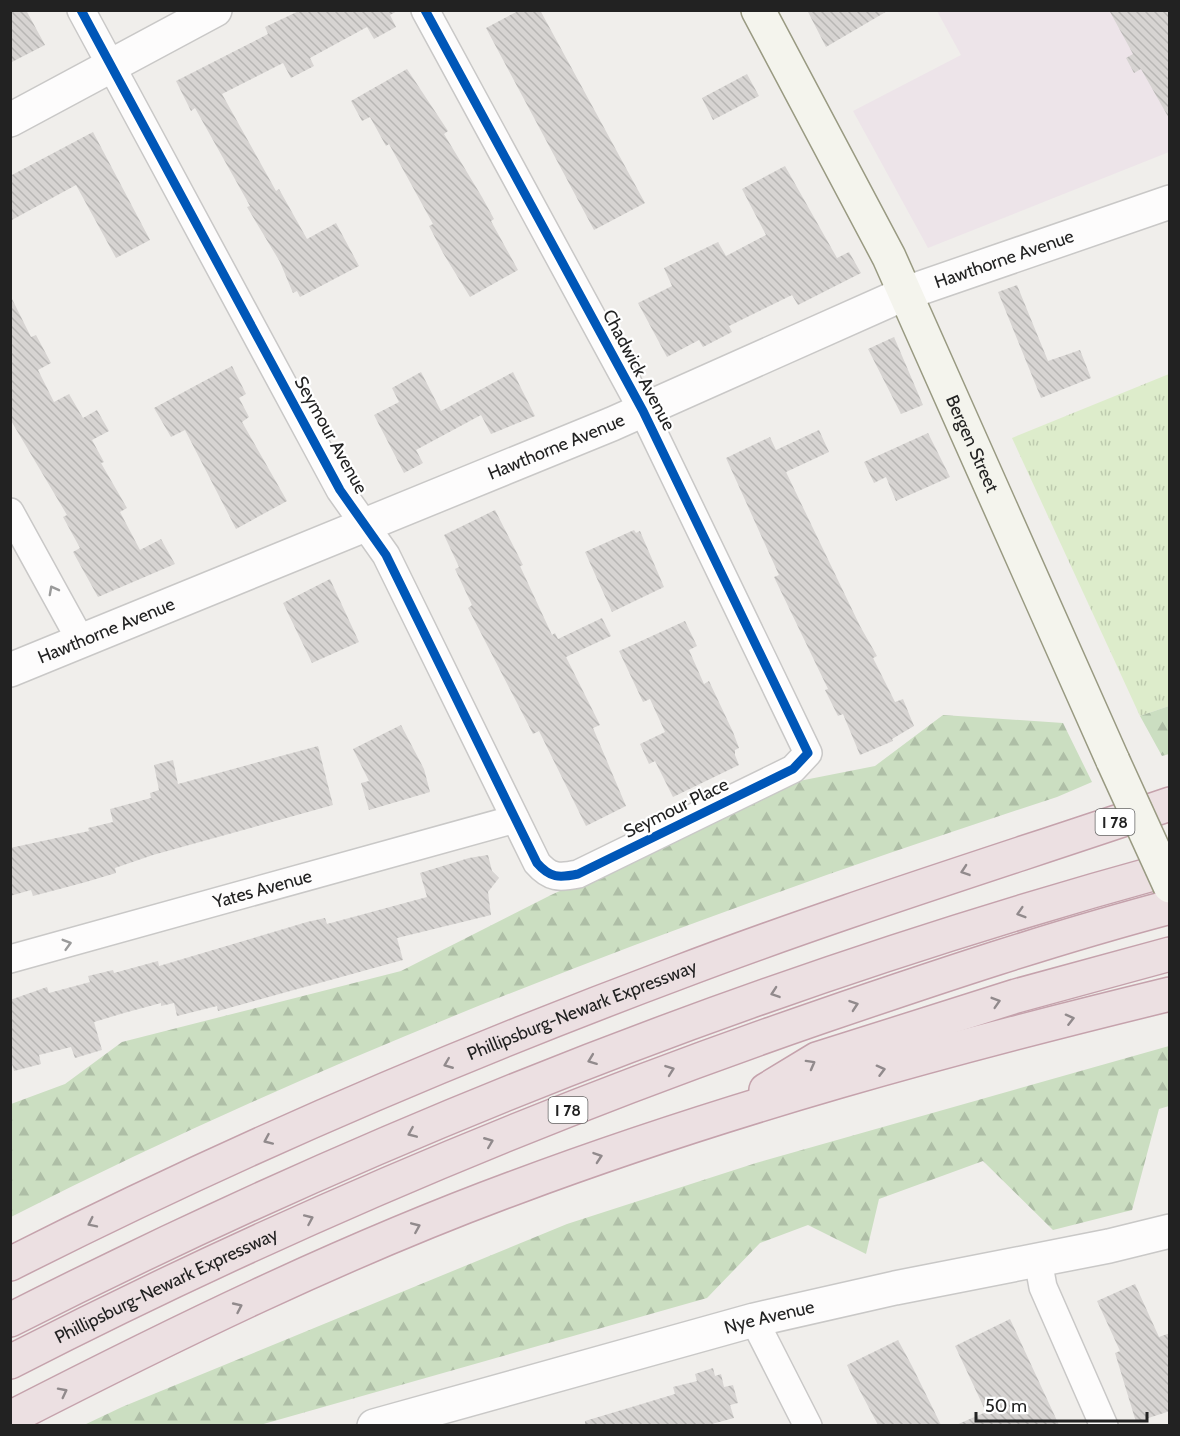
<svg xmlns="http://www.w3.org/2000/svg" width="1180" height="1436" viewBox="0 0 1180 1436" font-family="Cabin,sans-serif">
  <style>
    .industrial { fill: #ede4e9 }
    .grass { fill: url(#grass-tufts) }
    .forest { fill: url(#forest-firs) }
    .building { fill: url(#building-back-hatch) }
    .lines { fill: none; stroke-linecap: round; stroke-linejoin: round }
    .minor-casing { stroke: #c9c8c7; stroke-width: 30 }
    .tertiary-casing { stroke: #c9c8c7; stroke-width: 36 }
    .secondary-casing { stroke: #999a82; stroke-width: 36 }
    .motorway-casing { stroke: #c5a2ac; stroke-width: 36 }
    .minor { stroke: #fdfcfc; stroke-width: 27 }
    .tertiary { stroke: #fdfcfc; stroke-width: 33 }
    .secondary { stroke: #f4f4ed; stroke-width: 33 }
    .motorway { stroke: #ece0e2; stroke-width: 33 }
    .secondary-bridge-casing { stroke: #999a82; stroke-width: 36; stroke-linecap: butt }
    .secondary-bridge { stroke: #f4f4ed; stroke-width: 33 }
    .cycleway-casing { stroke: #fff; stroke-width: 13 }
    .cycleway { stroke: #0057b8; stroke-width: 9 }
    .oneway { stroke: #9a9a9a }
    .oneway2 { stroke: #918a8c }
    .labels { text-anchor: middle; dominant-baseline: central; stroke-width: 4.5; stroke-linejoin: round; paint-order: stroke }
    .shield { fill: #fff; stroke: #646464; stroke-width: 1.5 }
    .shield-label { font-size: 16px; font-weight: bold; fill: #222 }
    .street-label { font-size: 18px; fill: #222; stroke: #fff }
  </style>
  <defs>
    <pattern id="grass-tufts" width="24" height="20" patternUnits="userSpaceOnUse" patternTransform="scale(1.5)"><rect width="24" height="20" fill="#ddeccb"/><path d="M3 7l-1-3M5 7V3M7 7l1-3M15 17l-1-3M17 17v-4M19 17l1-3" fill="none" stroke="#bdcaae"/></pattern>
    <pattern id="forest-firs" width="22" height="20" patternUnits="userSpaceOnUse" patternTransform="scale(1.5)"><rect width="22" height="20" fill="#cbdec1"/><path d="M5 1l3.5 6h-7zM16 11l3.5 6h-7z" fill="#aebea6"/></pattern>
    <pattern id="building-back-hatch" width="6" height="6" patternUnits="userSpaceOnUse" patternTransform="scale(1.5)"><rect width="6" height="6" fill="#d7d4d2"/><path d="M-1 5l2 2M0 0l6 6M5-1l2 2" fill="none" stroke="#b8b6b4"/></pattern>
  </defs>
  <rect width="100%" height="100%" fill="#f0eeeb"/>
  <path class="industrial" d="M937,11H1169V152L928,248L853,111L961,55Z"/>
  <path class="grass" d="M1169,374V706L1140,716L1012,438Z"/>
  <path class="forest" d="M1169,706V754L1162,756L1140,716Z
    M943,715L1063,723L1092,782L1057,797C700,914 346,1047 11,1217V1104L65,1084L122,1042L401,971L551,895L799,781L875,766Z
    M1169,1046V1106L1159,1109L1132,1210L1053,1230L983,1161L879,1199L866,1254L808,1225L760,1243L707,1298L260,1425H84L122,1407L567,1224L756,1163Z"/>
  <path class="building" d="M10,10H26L45,45L10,63Z
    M301,10H399L390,15L396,27L374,39L367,27L310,58L314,66L291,78L283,63L222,94L276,191L279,189L307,239L336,223L359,266L300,297L297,291L293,293L280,262L247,207L250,206L195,108L191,111L176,81L268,34L265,27Z
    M520,10H540L645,203L594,230L486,28Z
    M807,10H889L826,47Z
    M1109,10H1170V120L1141,69L1134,73L1126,58L1133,54Z
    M407,69L448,131L444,134L482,197L494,219L491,221L518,270L470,297L443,253L429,226L433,224L389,144L386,146L370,117L362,121L351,101Z
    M747,74L759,96L713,120L702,98Z
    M93,132L150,240L116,258L76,185L10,221V176Z
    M785,166L837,258L849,252L861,273L798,305L792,295L729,326L732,332L703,347L699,340L667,357L638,303L672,286L664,268L718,242L726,256L766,235L742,189Z
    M1017,285L1048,361L1080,350L1091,378L1041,398L998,292Z
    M10,295L31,337L36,335L51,363L38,370L54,402L69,394L83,418L97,410L109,431L92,440L104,462L101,463L127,508L120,512L140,550L161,539L175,564L98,597L73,552L80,548L63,517L67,515L10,419Z
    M894,337L923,405L901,414L868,349Z
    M232,366L246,394L239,398L249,417L242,422L287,501L236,529L185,430L171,437L154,408Z
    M421,372L441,411L513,372L535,416L491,434L481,415L416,450L423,463L404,473L374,415L399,402L392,388Z
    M819,430L829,452L786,472L860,626L877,656L873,658L895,702L903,699L914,726L892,739L893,741L860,755L843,714L838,716L825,690L828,689L774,577L779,575L726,458L770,437L776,450Z
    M928,433L950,477L896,501L886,477L874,483L864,462Z
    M495,510L523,565L520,566L552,635L555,633L558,639L602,618L611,636L566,657L600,725L593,728L626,806L586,826L539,731L533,734L468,608L472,605L455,569L459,567L444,535Z
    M634,530L636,533L640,531L664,587L612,612L585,552Z
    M330,579L359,642L312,663L283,603Z
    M685,621L697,646L689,650L704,684L709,681L733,732L739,748L735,750V755L739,765L673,797L655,761L649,764L640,744L665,732L650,699L643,702L619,651Z
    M401,725L424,769L430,792L369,810L361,783L369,781L353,749Z
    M318,746L333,805L153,855L115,868L116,873L86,882L33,896L31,890L10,896V848L89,831L88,828L113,822L110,809L151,798L150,793L159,790L154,765L173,760L178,784Z
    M488,855L492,871L499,878L488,892L491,915L397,938L403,960L218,1011L217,1006L177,1016L174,1003L161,1006V1003L124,1013L94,1022L102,1050L75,1058L71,1047L39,1055L41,1064L14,1071L10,1057V1000L47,987L49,993L90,982L88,976L113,970L114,973L158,961L159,966L307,922L325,918L327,924L427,897L420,873L469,858Z
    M1135,1284L1159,1337L1170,1333V1411L1136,1422L1115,1353L1120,1351L1097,1301Z
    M1010,1319L1059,1425H956L986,1412L955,1346Z
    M898,1340L912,1366L941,1425H878L851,1374L847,1365Z
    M713,1368L715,1376L721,1374L724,1387L733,1385L738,1403L730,1405L734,1418L708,1425H585V1421L675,1394L673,1387L697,1381L695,1374Z"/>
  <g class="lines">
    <defs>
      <g id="minor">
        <path d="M81,10L340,490L386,555L537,863C550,878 559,878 578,874L793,769L808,753L643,411L425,10"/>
        <path d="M10,512L81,641"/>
        <path id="s1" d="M10,959L515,819"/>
        <path d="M1038,1260L1043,1287L1104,1426"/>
        <path d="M754,1320L808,1426"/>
      </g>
      <g id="tertiary">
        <path d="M10,120L215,10"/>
        <path id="s2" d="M10,670L612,424L906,293L1170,202"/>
        <path id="s3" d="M374,1426L754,1320L895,1288L1109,1246L1170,1231"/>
      </g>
      <g id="secondary">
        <path id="s4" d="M758,10L889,257L1113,761"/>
      </g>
      <g id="motorway">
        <path d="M766,1090L817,1059L1016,996L1170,954"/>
        <path id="s5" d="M10,1264C227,1154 450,1058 677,973C840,911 1005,860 1170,804"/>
        <path d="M10,1320C380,1132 770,979 1170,869"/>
        <path id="s6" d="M10,1362C273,1227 544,1112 823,1016C937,977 1053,938 1170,907"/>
        <path d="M10,1418C174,1334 341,1252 514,1188C728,1108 948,1048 1170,994"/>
      </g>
    </defs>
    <use href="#minor" class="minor-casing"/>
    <use href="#tertiary" class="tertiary-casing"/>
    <use href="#secondary" class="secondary-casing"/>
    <use href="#motorway" class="motorway-casing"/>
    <use href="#minor" class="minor"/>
    <use href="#tertiary" class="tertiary"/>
    <use href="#secondary" class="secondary"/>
    <use href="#motorway" class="motorway"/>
    <defs>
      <path id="secondary-bridge" d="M1113,761L1170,886"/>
    </defs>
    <use href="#secondary-bridge" class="secondary-bridge-casing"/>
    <use href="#secondary-bridge" class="secondary-bridge"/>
    <defs>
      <path id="cycleway" d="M81,10L340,490L386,555L537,863C550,878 559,878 578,874L793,769L808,753L643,411L425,10"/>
    </defs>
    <use href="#cycleway" class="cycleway-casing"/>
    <use href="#cycleway" class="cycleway"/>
  </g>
  <defs><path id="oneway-chevron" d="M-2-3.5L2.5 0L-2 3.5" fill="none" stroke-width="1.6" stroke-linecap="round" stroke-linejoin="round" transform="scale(1.5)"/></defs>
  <g class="oneway">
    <use href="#oneway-chevron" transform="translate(53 590) rotate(-118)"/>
    <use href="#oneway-chevron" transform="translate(67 944) rotate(-16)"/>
  </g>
  <g class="oneway2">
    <use href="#oneway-chevron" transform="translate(965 871) rotate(161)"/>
    <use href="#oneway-chevron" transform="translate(1021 913) rotate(163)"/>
    <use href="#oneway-chevron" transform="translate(775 993) rotate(161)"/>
    <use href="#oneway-chevron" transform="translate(996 1002) rotate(-17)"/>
    <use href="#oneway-chevron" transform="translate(854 1005) rotate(-19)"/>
    <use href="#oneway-chevron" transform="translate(1070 1019) rotate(-14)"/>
    <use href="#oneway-chevron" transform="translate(592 1060) rotate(159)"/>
    <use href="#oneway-chevron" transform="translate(448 1064) rotate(158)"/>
    <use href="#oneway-chevron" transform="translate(811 1064) rotate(-29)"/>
    <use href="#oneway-chevron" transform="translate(670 1070) rotate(-20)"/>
    <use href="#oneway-chevron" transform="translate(881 1070) rotate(-15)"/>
    <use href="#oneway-chevron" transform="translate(412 1133) rotate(157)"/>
    <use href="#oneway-chevron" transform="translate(268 1140) rotate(156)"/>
    <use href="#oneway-chevron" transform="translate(489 1142) rotate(-22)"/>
    <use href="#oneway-chevron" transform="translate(598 1157) rotate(-19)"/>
    <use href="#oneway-chevron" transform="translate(309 1219) rotate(-24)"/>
    <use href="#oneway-chevron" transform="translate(92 1223) rotate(154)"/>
    <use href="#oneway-chevron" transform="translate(416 1227) rotate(-23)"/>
    <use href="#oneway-chevron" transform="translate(238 1307) rotate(-25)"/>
    <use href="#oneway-chevron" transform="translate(63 1392) rotate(-27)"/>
  </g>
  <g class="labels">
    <g class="shield">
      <rect x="1095.5" y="809" width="39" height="26" rx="4.5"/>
      <rect x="548.5" y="1097" width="39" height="26" rx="4.5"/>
    </g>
    <g class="shield-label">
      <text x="1115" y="822">I 78</text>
      <text x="568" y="1110">I 78</text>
    </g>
    <g class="street-label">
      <text stroke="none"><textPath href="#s2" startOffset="1076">Hawthorne Avenue</textPath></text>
      <text transform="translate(639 370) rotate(62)">Chadwick Avenue</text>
      <text transform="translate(331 435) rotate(61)">Seymour Avenue</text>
      <text stroke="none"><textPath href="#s4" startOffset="484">Bergen Street</textPath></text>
      <text stroke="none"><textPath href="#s2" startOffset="590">Hawthorne Avenue</textPath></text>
      <text stroke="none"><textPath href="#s2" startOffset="104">Hawthorne Avenue</textPath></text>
      <text transform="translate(676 808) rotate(-26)">Seymour Place</text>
      <text stroke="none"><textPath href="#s1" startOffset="262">Yates Avenue</textPath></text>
      <text stroke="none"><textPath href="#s5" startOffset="626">Phillipsburg-Newark Expressway</textPath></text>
      <text stroke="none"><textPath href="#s6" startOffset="174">Phillipsburg-Newark Expressway</textPath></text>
      <text stroke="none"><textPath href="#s3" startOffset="410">Nye Avenue</textPath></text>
    </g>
  </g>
  <rect width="1180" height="1436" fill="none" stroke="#222222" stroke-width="24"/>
  <path d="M976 1412v9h171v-9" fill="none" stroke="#222222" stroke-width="3"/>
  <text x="985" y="1412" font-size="18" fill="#222222" stroke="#ffffff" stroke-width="4.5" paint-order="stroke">50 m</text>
</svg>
